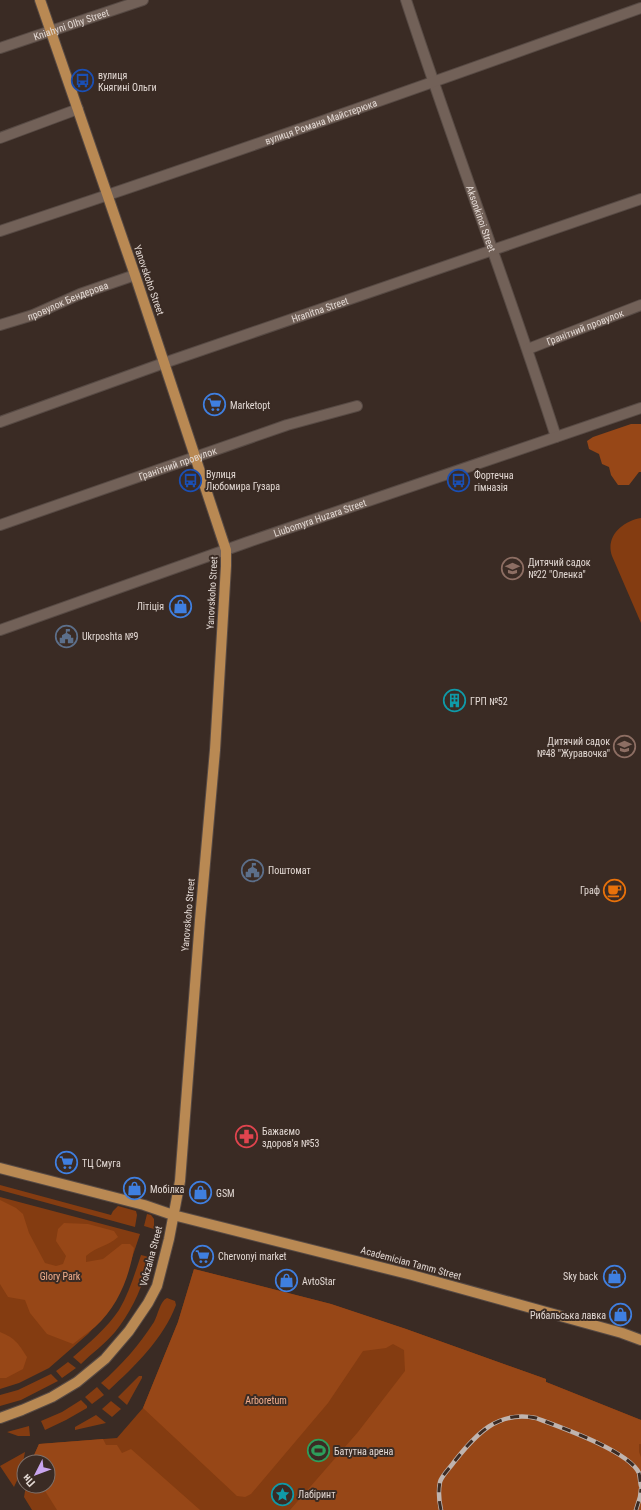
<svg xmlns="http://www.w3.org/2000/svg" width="641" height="1510" viewBox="0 0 641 1510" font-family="'Roboto Condensed',sans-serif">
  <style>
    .green { fill: #843c11 }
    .forest { fill: #974717 }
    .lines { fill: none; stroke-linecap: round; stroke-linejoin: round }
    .minor-casing { stroke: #574a44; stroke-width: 12 }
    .major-casing { stroke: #574a44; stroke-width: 12 }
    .minor { stroke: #726158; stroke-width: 10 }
    .major { stroke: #b98953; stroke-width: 10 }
    .rail-casing { stroke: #bfb4af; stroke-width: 4.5 }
    .rail { stroke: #3a2b24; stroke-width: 3; stroke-dasharray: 9; stroke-linecap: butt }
    .labels { text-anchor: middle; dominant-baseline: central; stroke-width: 4; stroke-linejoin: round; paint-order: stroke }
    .street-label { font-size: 10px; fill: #e2d8d3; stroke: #3a2b24 }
    .poi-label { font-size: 10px; fill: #e2d8d3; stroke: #3a2b24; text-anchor: start }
    .park-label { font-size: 10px; fill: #f1ae8d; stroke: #3a2b24 }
  </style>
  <rect width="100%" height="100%" fill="#3a2b24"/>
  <path class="green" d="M641,518V623L612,556C605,536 623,521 641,518Z
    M0,1185L111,1215L113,1211L118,1206L136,1211L137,1215L135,1227L0,1190Z
    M0,1197L140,1234L123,1285L101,1320L88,1334L49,1368L19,1383L0,1389Z
    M147,1214L151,1215L154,1219V1229L144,1226Z
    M141,1255L149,1257C145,1283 132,1311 115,1332C105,1344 92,1353 81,1364L73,1357C89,1343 107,1328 119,1310C129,1293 135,1273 141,1255Z
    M194,1269L331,1304L406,1329L546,1379V1382L641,1420V1510H32L24,1497L26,1486H48V1462H31L39,1444L117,1438L143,1408L178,1322Z
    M167,1298L175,1301L176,1305C163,1339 135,1366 109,1390L101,1383C122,1365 139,1345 154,1322C158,1315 160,1301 167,1298Z
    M68,1362L76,1368L62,1378L56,1371Z
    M51,1374L58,1381L21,1400L0,1406V1395L18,1390Z
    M139,1376H142V1378L127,1405L118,1397Z
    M97,1387L104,1395L92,1404L85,1397Z
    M81,1400L87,1406V1408L66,1420L45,1430L41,1421L62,1412Z
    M111,1401L121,1409L112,1417L102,1409Z
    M96,1415L106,1423L75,1430V1427Z
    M29,1426L30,1436H18L7,1432Z
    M25,1452L21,1472L14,1487L0,1466Z"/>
  <path class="forest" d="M631,424H641V472H639L629,485H618L611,475L609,467L602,464L599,454L589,449L587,441L593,437Z
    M0,1200L16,1208L23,1214L29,1233L45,1263L56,1266L63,1264L66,1256L56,1241L58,1229L64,1223L88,1224L114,1231L118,1237C107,1247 97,1246 86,1256V1262L103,1259L122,1244H130L134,1248C129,1278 118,1306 95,1327C88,1333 80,1338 73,1344L47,1334L30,1313L25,1300L8,1297L0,1284Z
    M194,1269L331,1304L406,1329L546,1379V1382L641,1420V1444H639V1452L641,1457V1510H290L358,1432L405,1371L404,1350L393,1344L386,1348L363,1351L328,1403L251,1494L245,1497L237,1496L143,1408L178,1322Z
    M0,1332C15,1338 19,1344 27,1357L23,1369L6,1378H0Z
    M103,1439L106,1445H117L122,1453L131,1449L200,1510H57L42,1486H48V1462H31L39,1444Z"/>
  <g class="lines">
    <defs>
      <g id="minor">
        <path id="s1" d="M406,0C454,147 509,290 556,437"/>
        <path id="s2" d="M0,48L143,0"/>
        <path d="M0,138L78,109"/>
        <path id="s3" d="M0,231C215,160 428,84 641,8"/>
        <path id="s4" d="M0,325L33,315L80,294L135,275"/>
        <path id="s5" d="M528,349L641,305"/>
        <path id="s6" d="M0,422L164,363L641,199"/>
        <path id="s7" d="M0,525L287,425L357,406"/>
        <path id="s8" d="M0,630L248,542L641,408"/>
      </g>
      <path id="major" d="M0,1168L144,1205L173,1215L412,1275L622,1333L641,1340
        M0,1418L22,1410L52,1397L77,1382L105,1359L129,1331L148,1303L157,1286L169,1239L180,1181L200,920L215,750L226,566V550L221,535L135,275L40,0"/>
    </defs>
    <use href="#minor" class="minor-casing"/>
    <use href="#major" class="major-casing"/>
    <use href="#minor" class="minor"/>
    <use href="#major" class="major"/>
    <defs>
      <path id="rail" d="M441,1510C439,1501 438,1492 440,1482C442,1475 450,1468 454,1462C476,1434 498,1410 536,1418C560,1427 629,1451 639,1473C640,1477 640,1482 641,1486
        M636,1510L640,1497L641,1489"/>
    </defs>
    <use href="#rail" class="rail-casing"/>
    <use href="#rail" class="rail"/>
  </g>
  <defs>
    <symbol id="bus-ring" viewBox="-11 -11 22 22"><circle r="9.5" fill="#3a2b24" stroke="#1a4fb4" stroke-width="1.5"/><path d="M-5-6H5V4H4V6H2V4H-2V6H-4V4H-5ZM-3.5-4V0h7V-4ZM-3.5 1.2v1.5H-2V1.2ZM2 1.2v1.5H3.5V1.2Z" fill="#1a4fb4"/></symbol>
    <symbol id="supermarket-ring" viewBox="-11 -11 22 22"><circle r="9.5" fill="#3a2b24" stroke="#3f7fe0" stroke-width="1.5"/><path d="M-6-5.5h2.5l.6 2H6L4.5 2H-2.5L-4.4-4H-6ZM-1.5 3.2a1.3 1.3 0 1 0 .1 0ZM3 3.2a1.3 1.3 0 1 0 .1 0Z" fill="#3f7fe0"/></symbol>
    <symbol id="school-ring" viewBox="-11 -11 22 22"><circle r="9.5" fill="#3a2b24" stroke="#8d6e63" stroke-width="1.5"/><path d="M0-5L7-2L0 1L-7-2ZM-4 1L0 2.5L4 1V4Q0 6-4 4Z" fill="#8d6e63"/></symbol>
    <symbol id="shop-ring" viewBox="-11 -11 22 22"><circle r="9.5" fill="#3a2b24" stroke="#3f7fe0" stroke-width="1.5"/><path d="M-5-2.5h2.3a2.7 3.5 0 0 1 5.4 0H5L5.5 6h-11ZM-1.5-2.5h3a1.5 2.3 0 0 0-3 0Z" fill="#3f7fe0"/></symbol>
    <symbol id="civic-ring" viewBox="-11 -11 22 22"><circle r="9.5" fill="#3a2b24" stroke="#5c6f8a" stroke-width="1.5"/><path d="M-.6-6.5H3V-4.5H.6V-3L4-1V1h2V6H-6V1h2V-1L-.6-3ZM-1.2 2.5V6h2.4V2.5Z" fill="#5c6f8a"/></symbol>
    <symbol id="building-ring" viewBox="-11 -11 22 22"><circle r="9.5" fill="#3a2b24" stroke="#0f9aa8" stroke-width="1.5"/><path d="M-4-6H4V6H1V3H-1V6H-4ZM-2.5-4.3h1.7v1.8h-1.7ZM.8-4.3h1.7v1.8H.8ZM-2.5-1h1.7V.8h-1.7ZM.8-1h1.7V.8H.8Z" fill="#0f9aa8"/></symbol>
    <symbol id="cafe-ring" viewBox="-11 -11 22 22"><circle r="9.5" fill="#3a2b24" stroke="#e8710a" stroke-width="1.5"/><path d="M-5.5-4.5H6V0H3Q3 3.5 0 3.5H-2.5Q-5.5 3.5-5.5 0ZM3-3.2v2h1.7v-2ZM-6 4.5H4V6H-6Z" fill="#e8710a"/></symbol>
    <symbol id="pharmacy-ring" viewBox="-11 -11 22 22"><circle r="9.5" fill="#3a2b24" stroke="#e0444e" stroke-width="1.5"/><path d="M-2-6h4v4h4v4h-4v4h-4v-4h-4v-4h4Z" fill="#e0444e"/></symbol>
    <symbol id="stadium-ring" viewBox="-11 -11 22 22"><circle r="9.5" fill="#3a2b24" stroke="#2e9e5b" stroke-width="1.5"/><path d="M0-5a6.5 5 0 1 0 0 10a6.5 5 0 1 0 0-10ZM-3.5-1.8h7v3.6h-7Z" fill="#2e9e5b"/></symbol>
    <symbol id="sight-ring" viewBox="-11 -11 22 22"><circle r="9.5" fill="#3a2b24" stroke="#0f9aa8" stroke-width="1.5"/><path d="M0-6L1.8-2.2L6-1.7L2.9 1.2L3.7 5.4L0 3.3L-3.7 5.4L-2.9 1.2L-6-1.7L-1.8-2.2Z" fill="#0f9aa8"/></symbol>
  </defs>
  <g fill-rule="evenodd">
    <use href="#bus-ring" x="70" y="68" width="25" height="25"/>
    <use href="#supermarket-ring" x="202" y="392" width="25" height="25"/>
    <use href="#bus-ring" x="178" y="468" width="25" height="25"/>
    <use href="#bus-ring" x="446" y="468" width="25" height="25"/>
    <use href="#school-ring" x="500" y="556" width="25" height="25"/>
    <use href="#shop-ring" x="168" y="594" width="25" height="25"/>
    <use href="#civic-ring" x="54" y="624" width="25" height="25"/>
    <use href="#building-ring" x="442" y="688" width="25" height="25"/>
    <use href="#school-ring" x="612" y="734" width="25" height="25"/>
    <use href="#civic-ring" x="240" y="858" width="25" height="25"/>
    <use href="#cafe-ring" x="602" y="878" width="25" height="25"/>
    <use href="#pharmacy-ring" x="234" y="1124" width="25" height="25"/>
    <use href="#supermarket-ring" x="54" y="1150" width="25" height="25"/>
    <use href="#shop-ring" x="122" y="1176" width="25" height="25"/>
    <use href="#shop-ring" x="188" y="1180" width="25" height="25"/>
    <use href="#supermarket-ring" x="190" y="1244" width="25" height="25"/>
    <use href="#shop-ring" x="602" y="1264" width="25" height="25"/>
    <use href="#shop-ring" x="274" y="1268" width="25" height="25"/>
    <use href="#shop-ring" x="608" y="1302" width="25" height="25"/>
    <use href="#stadium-ring" x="306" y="1438" width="25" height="25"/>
    <use href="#sight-ring" x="270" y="1482" width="25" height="25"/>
  </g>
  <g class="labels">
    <g class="street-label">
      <text stroke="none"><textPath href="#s2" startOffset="75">Kniahyni Olhy Street</textPath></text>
      <text stroke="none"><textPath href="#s3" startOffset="339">вулиця Романа Майстерюка</textPath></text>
      <text stroke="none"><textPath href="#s1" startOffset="231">Aksonkinoi Street</textPath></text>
      <text transform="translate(149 280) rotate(71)">Yanovskoho Street</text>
      <text stroke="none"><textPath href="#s4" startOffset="72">провулок Бендерова</textPath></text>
      <text stroke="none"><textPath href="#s6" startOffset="339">Hranitna Street</textPath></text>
      <text stroke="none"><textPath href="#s5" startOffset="61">Гранітний провулок</textPath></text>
      <text stroke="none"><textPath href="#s7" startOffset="188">Гранітний провулок</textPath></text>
      <text stroke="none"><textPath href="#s8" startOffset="339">Liubomyra Huzara Street</textPath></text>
      <text transform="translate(212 593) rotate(-87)">Yanovskoho Street</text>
      <text transform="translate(188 915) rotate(-85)">Yanovskoho Street</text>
      <text transform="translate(151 1256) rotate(-75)">Vokzalna Street</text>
      <text transform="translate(411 1263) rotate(15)">Academician Tamm Street</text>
    </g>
    <g class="poi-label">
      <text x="98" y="75">вулиця<tspan x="98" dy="12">Княгині Ольги</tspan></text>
      <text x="230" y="405">Marketopt</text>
      <text x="206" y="474">Вулиця<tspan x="206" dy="12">Любомира Гузара</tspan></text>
      <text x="474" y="475">Фортечна<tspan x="474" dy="12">гімназія</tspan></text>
      <text x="528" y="562">Дитячий садок<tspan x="528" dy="12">№22 "Оленка"</tspan></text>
      <text x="164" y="606" text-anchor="end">Літіція</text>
      <text x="82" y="636">Ukrposhta №9</text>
      <text x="470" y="701">ГРП №52</text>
      <text x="610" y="741" text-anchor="end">Дитячий садок<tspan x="610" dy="12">№48 "Журавочка"</tspan></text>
      <text x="268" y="870">Поштомат</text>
      <text x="600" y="890" text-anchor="end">Граф</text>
      <text x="262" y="1131">Бажаємо<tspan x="262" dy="12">здоров'я №53</tspan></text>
      <text x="82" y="1163">ТЦ Смуга</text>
      <text x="150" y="1189">Мобілка</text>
      <text x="216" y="1193">GSM</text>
      <text x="218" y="1256">Chervonyi market</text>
      <text x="598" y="1276" text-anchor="end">Sky back</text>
      <text x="302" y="1281">AvtoStar</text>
      <text x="606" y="1315" text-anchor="end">Рибальська лавка</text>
      <text x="334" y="1451">Батутна арена</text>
      <text x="298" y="1494">Лабіринт</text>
    </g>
    <g class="park-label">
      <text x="60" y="1276">Glory Park</text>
      <text x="266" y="1400">Arboretum</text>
    </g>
  </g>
  <g transform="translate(36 1474) rotate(228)"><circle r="19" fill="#3a2b24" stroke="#7d706a"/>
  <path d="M0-3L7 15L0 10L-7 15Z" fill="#c9a5ee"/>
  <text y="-6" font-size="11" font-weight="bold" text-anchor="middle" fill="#e2d8d3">Пн</text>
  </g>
</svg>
